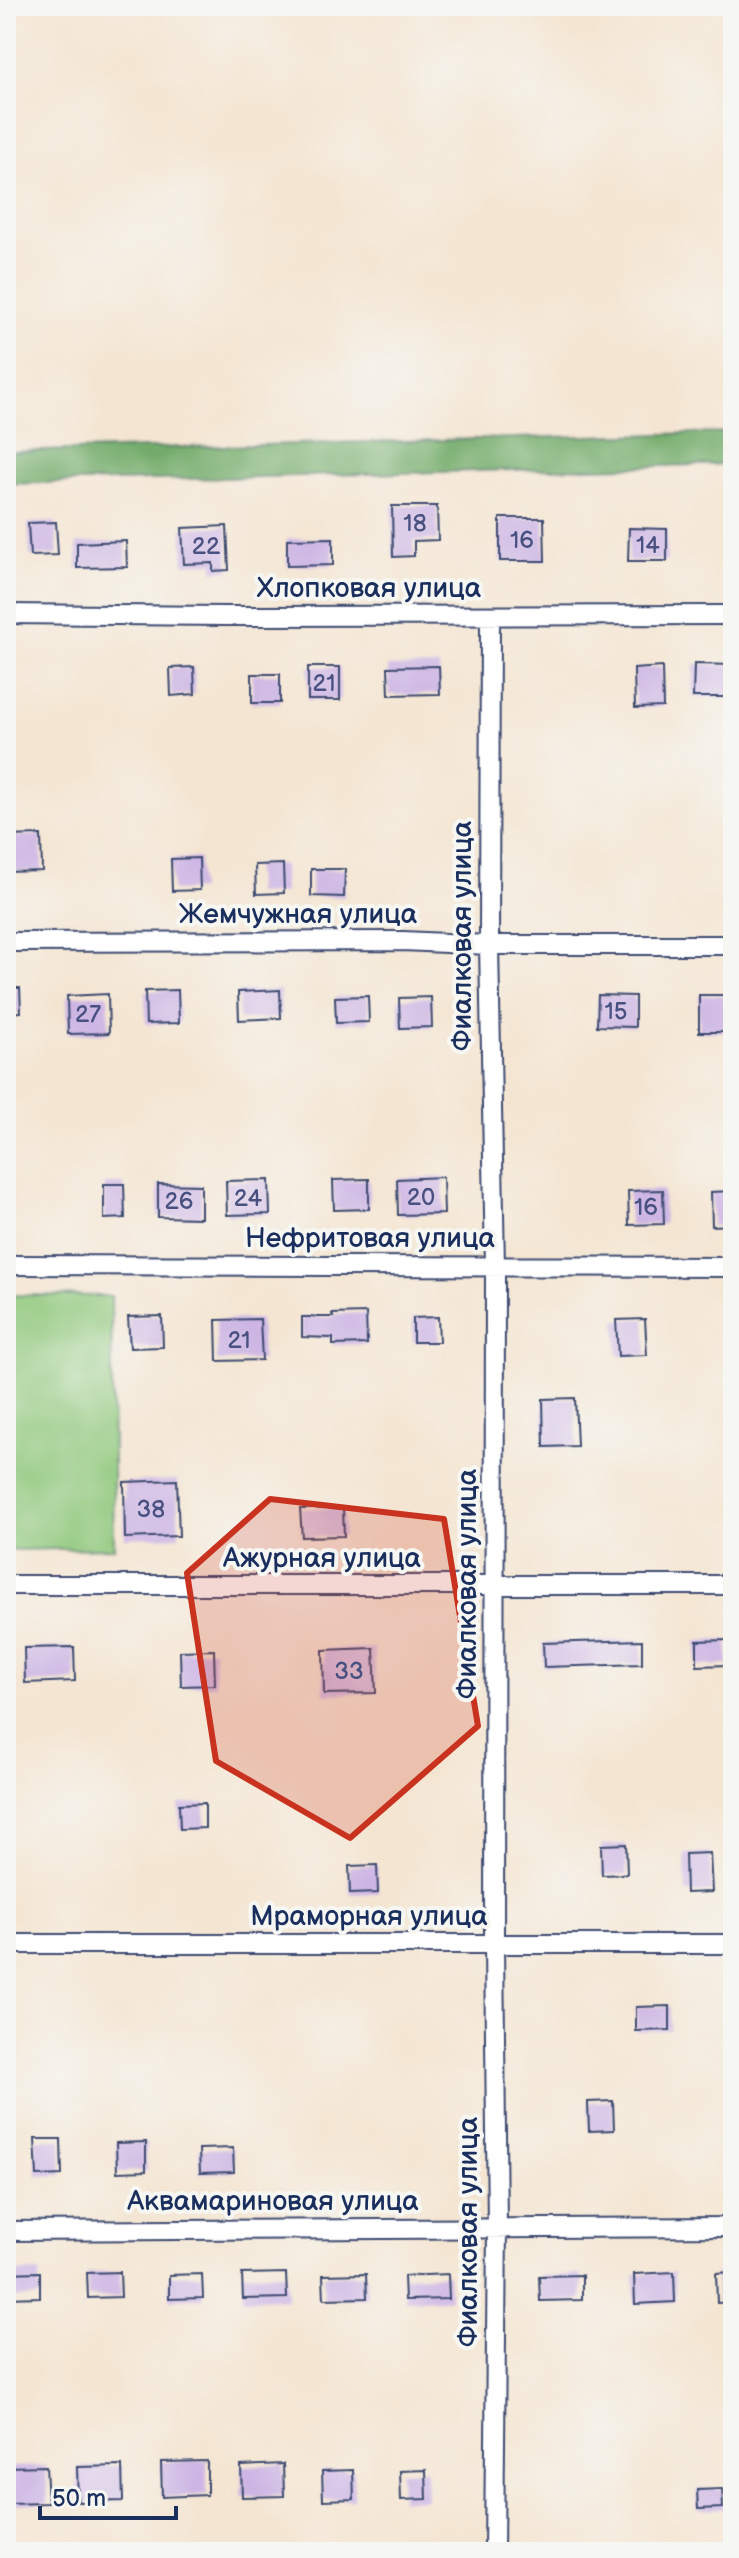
<svg xmlns="http://www.w3.org/2000/svg" width="739" height="2558" viewBox="0 0 739 2558" font-family="'Balsamiq Sans',sans-serif">
  <style>
    .green { fill: #8fc87b; stroke: #557c6c; stroke-width: 2 }
    .forest { fill: #73ac6b; stroke: #476e64; stroke-width: 2 }
    .building { fill: #cdb6e4 }
    .lines { fill: none; stroke-linecap: round; stroke-linejoin: round }
    .minor-casing { stroke: #3c4a6f; stroke-width: 22 }
    .minor { stroke: #fff; stroke-width: 18 }
    .marked { fill: #c8321e; fill-opacity: 0.2; stroke: #c8321e; stroke-width: 6; stroke-linejoin: round }
    .labels { text-anchor: middle; dominant-baseline: central; stroke-width: 8; stroke-linejoin: round; paint-order: stroke }
    .number-label { font-size: 24px; fill: #485180 }
    .street-label { font-size: 28px; fill: #1b2f5e; stroke: #f6f6f2 }
  </style>
  <rect width="100%" height="100%" fill="#f6f6f2"/>
  <filter id="ink" filterUnits="userSpaceOnUse"><feTurbulence type="fractalNoise" baseFrequency=".0125" numOctaves="2"/><feDisplacementMap in="SourceGraphic" scale="16" xChannelSelector="R" yChannelSelector="G"/><feConvolveMatrix kernelMatrix="1 2 1 2 8 2 1 2 1" color-interpolation-filters="sRGB"/></filter>
  <filter id="wash" filterUnits="userSpaceOnUse"><feTurbulence type="fractalNoise" baseFrequency=".006" numOctaves="4" result="noise"/><feDisplacementMap in="SourceGraphic" scale="32" xChannelSelector="R" yChannelSelector="G"/><feGaussianBlur stdDeviation="1.8" result="paint"/><feColorMatrix in="noise" values="0 0 0 0 0 0 0 0 0 0 0 0 0 0 0 0 0 1.4 0 .05"/><feComposite in="paint" operator="in"/></filter>
  <g filter="url(#wash)">
    <rect width="100%" height="100%" fill="#f4e5d2"/>
    <path class="green" d="M6,1295L111,1296L114,1548L6,1550Z"/>
    <path class="forest" d="M733,432V464L6,484V452Z"/>
    <g id="blocks">
      <path class="building" d="M392,506H437L438,540L414,541V556L393,557Z
        M500,518H544L545,561H500Z
        M56,522L58,555L30,556L28,523Z
        M227,526L229,570L213,571V563L184,564L182,528Z
        M629,528L667,529V561H628Z
        M333,538V565L287,566V539Z
        M126,541L127,567L77,568V543Z
        M694,664L733,665V697H693Z
        M439,666L440,694L389,695L388,667Z
        M194,667L195,694L171,696L170,668Z
        M308,667H340V700H308Z
        M662,667L663,707L635,708L634,669Z
        M252,674H280V703H252Z
        M41,835L42,871L6,872V836Z
        M199,858L200,890L172,891L171,859Z
        M283,864L284,893L256,894L255,865Z
        M311,869H345L344,897L311,896Z
        M6,988H20L21,1012L6,1013Z
        M178,990L179,1023L146,1024L145,991Z
        M280,990L281,1018L239,1020L238,992Z
        M108,994L109,1033L68,1034L67,996Z
        M598,995L635,996V1027L597,1026Z
        M699,995H733V1032H699Z
        M368,996L369,1022L336,1023L335,997Z
        M431,997L432,1027L400,1028L399,998Z
        M443,1177L444,1214L398,1215L397,1179Z
        M369,1179V1209L334,1210L333,1180Z
        M269,1180L270,1214L227,1215L226,1181Z
        M104,1184H124L125,1218L104,1219Z
        M158,1184L201,1185V1218L158,1217Z
        M663,1190L664,1224L629,1225L628,1191Z
        M733,1191V1225L712,1226L711,1192Z
        M366,1313L367,1344L333,1345V1338L302,1337V1317H333L332,1314Z
        M162,1316L163,1347L130,1348L128,1317Z
        M438,1317L439,1342H413V1318Z
        M260,1319L262,1360L217,1361L216,1320Z
        M645,1319L647,1355L618,1356L616,1320Z
        M575,1398L577,1446L544,1447L543,1399Z
        M177,1480L179,1536L125,1538L124,1482Z
        M343,1508L344,1536L302,1537L300,1509Z
        M642,1640V1664L544,1667L543,1643Z
        M728,1640V1665L697,1666V1641Z
        M74,1647L75,1681L25,1683L24,1648Z
        M374,1648L376,1693L324,1694L323,1650Z
        M214,1650L215,1685L181,1686L180,1651Z
        M205,1803V1828L180,1829L179,1804Z
        M626,1844L627,1874L602,1875L601,1845Z
        M710,1853L712,1892L686,1893L685,1854Z
        M377,1865L378,1893L350,1894L349,1866Z
        M670,2006V2030L636,2031V2007Z
        M613,2101L614,2130L589,2131L588,2102Z
        M35,2139H61L62,2175L37,2176Z
        M146,2142V2171L117,2172L116,2143Z
        M233,2148L234,2172L200,2173L199,2149Z
        M40,2272V2297L6,2298V2273Z
        M120,2272L121,2297L88,2298L87,2273Z
        M674,2272L675,2302L635,2304L634,2274Z
        M733,2272V2302L717,2303L716,2273Z
        M286,2273L287,2298L243,2299L242,2274Z
        M202,2274L203,2298L169,2299V2275Z
        M366,2274L367,2298L324,2299L323,2275Z
        M448,2274L449,2299L405,2300L404,2276Z
        M582,2275V2300L540,2301L539,2276Z
        M207,2461V2495L162,2497L161,2462Z
        M283,2464L284,2496L242,2497L241,2466Z
        M46,2466L48,2503L6,2504V2467Z
        M122,2466L123,2501L78,2502L77,2467Z
        M353,2470L354,2499L323,2500L322,2471Z
        M426,2470L427,2499L401,2500L400,2471Z
        M722,2489L723,2508L698,2509L697,2490Z"/>
    </g>
  </g>
  <g filter="url(#ink)">
    <use href="#blocks" fill-opacity="0" stroke="#3c4a6f" stroke-width="2"/>
    <g class="lines">
      <defs>
        <path id="minor" d="M6,614L224,616L733,615
          M490,616L489,945L495,1267L494,1944L497,2227L494,2552
          M6,942L403,941L489,945H733
          M6,1265L733,1267
          M6,1585H733
          M6,1944H733
          M6,2231L733,2227"/>
      </defs>
      <use href="#minor" class="minor-casing"/>
      <use href="#minor" class="minor"/>
    </g>
  </g>
  <path class="marked" d="M270,1499L444,1519L478,1726L350,1838L216,1761L187,1573Z"/>
  <g class="labels">
    <g class="number-label">
      <text x="415" y="523">18</text>
      <text x="522" y="540">16</text>
      <text x="648" y="545">14</text>
      <text x="206" y="546">22</text>
      <text x="324" y="683">21</text>
      <text x="616" y="1011">15</text>
      <text x="88" y="1014">27</text>
      <text x="421" y="1197">20</text>
      <text x="248" y="1198">24</text>
      <text x="179" y="1201">26</text>
      <text x="646" y="1207">16</text>
      <text x="239" y="1340">21</text>
      <text x="151" y="1509">38</text>
      <text x="349" y="1671">33</text>
    </g>
    <g class="street-label">
      <text x="369" y="588">Хлопковая улица</text>
      <text x="298" y="914">Жемчужная улица</text>
      <text transform="translate(462 936) rotate(-90)">Фиалковая улица</text>
      <text x="370" y="1238">Нефритовая улица</text>
      <text x="322" y="1558">Ажурная улица</text>
      <text transform="translate(467 1584) rotate(-90)">Фиалковая улица</text>
      <text x="369" y="1916">Мраморная улица</text>
      <text x="273" y="2201">Аквамариновая улица</text>
      <text transform="translate(468 2232) rotate(-90)">Фиалковая улица</text>
    </g>
  </g>
  <rect width="739" height="2558" fill="none" stroke="#f6f6f2" stroke-width="32"/>
  <path d="M40 2506v12h136v-12" fill="none" stroke="#1b2f5e" stroke-width="4"/>
  <text x="52" y="2506" font-size="24" fill="#1b2f5e" stroke="#f6f6f2" stroke-width="6" paint-order="stroke">50 m</text>
</svg>
